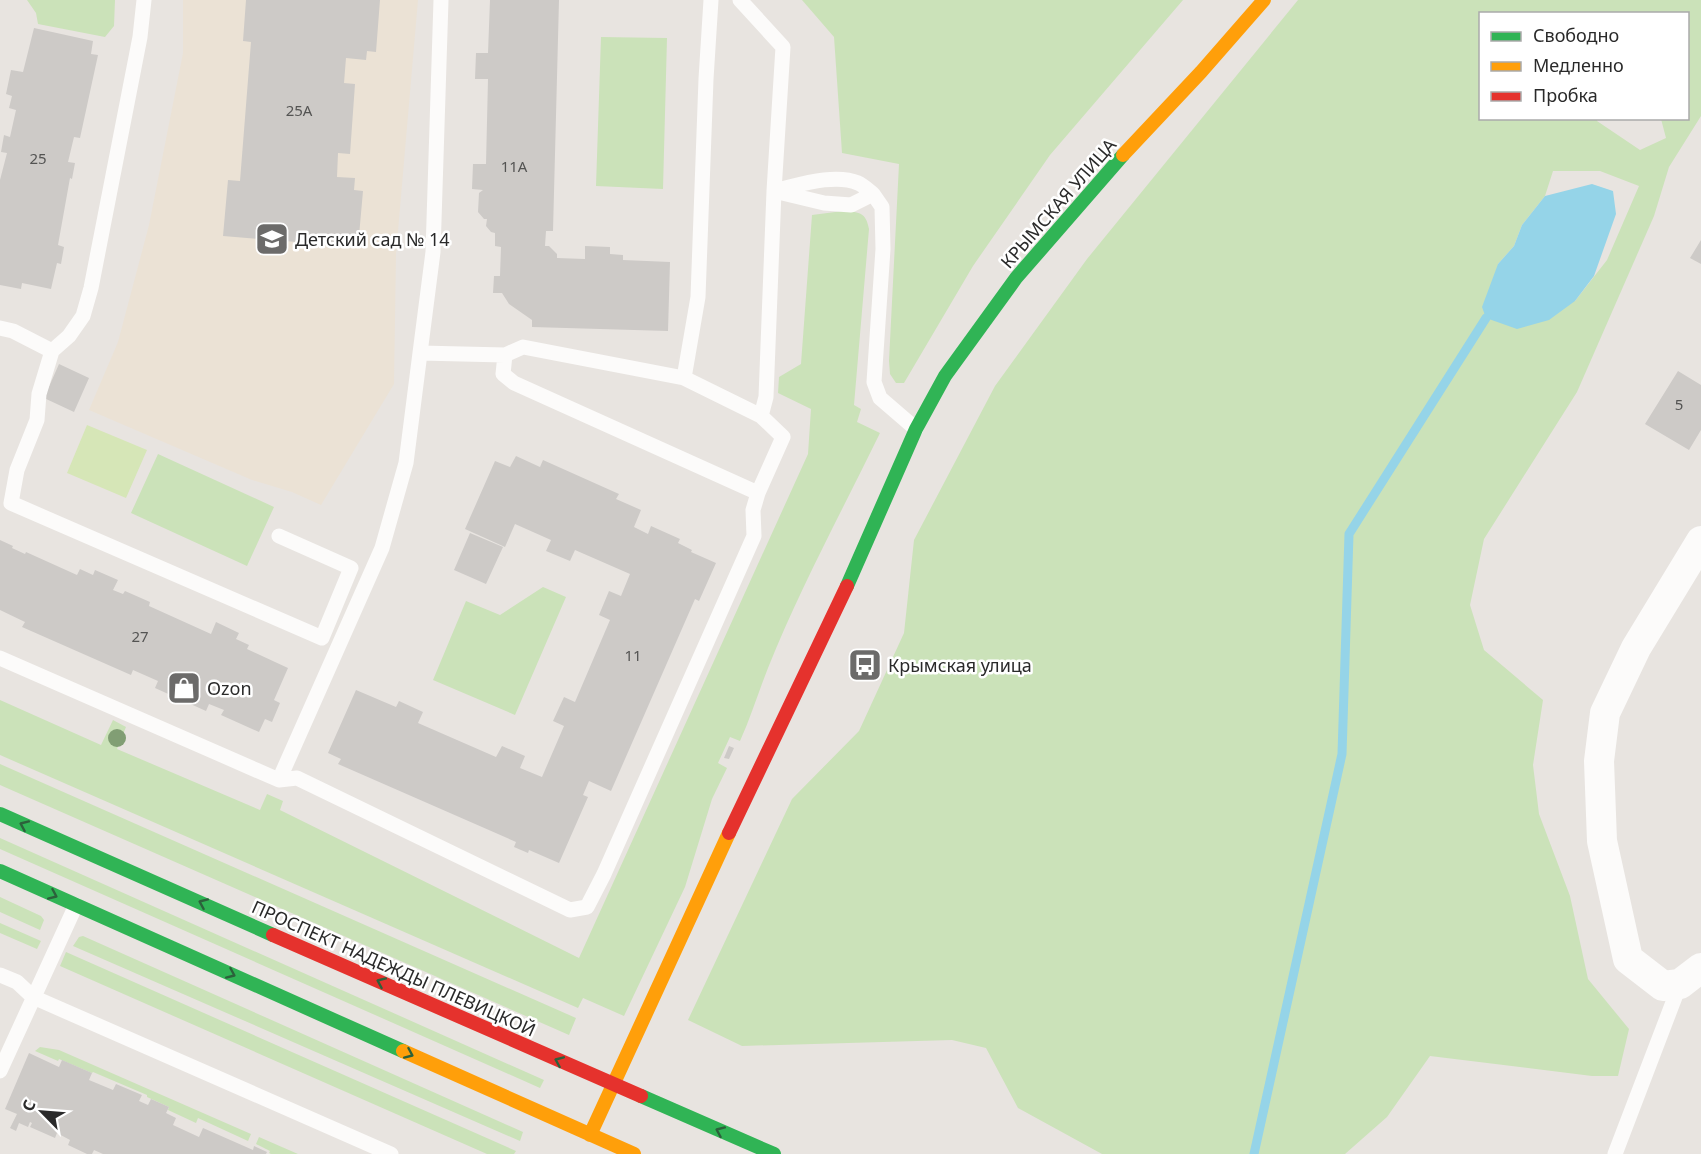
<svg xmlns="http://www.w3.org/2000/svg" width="1701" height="1154" viewBox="0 0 1701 1154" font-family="'Noto Sans',sans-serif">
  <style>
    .education { fill: #ebe2d5 }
    .green { fill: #cbe2b9; fill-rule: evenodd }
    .pitch { fill: #d6e6b7 }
    .water { fill: #95d4e8 }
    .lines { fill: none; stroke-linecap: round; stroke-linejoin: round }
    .stream { stroke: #95d4e8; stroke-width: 9 }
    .building { fill: #cdcac7 }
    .lane { stroke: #fcfbfa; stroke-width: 15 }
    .street { stroke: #fcfbfa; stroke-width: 30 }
    .fast { stroke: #30b455; stroke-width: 14 }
    .slow { stroke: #ff9f0a; stroke-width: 14 }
    .jam { stroke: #e5322d; stroke-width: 14 }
    .tree { fill: #819e74 }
    .oneway { stroke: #2c613b }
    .labels { text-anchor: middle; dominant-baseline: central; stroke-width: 5; stroke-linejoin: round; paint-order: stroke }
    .number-label { font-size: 15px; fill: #545453 }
    .street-label { font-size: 18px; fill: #2a2a2a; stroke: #fff }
    .poi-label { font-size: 18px; fill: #2a2a2a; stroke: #fff; text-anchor: start }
  </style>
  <rect width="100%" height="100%" fill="#e8e4e0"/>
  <path class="education" d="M183,0H418L396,254L394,384L321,505L292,492L252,480L89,410L118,342L149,225L183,53Z"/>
  <path class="green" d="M27,0H115L114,26L105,37L38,24L36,13Z
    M802,0H1183L1050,155L973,266L904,383H896L890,374L889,361L899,164L842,153L834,37Z
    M1298,0H1701V116L1669,167L1654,216L1577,392L1484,539L1470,605L1484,650L1543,700L1533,765L1539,814L1570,896L1588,979L1629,1029L1618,1076H1592L1430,1056L1387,1117L1345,1154H1102L1018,1108L986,1048L952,1040L742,1046L688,1020L792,799L859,731L904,633L914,540L995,386L1087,259ZM1480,14H1688V118L1661,119L1666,138L1640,150L1597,121V118H1480ZM1553,171H1600L1639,186L1607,260L1575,301L1498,264L1514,246L1522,225L1545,196Z
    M601,37L667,38L663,189L596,186Z
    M843,211C859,212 866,212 869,229L854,405L861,409L857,422L880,433C842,511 800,588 768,668C758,693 751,717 740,741L730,737L718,763L727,768L712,799L685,887L624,1016L583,998L578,1008L0,755V700L101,745L113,720L126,727L117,749L260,810L267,794L283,801L280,810L579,958L808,454L811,409L778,393L779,377L801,364L812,215Z
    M158,454L274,507L247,566L131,513Z
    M543,587L566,597L515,715L433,680L466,601L500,615Z
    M0,764L576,1018L569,1035L0,785Z
    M0,838L544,1080L540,1088L0,849Z
    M0,897L41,916L44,920L40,930L0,912Z
    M0,923L41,941L37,949L0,933Z
    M83,936L523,1132L520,1141L73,946L79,937Z
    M66,952L516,1151L514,1154H487L60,966Z
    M40,1047L59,1050L251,1134L248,1141L198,1118L196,1123L168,1110L169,1107L147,1097V1095L93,1072L92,1073L59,1059L58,1061L35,1051Z
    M259,1137L298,1154H271L269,1153L270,1151L256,1144Z"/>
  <path class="pitch" d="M87,425L147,450L126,498L67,473Z"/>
  <path class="water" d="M1592,184L1613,191L1616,214L1594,276L1575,301L1549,320L1517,329L1486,318L1482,307L1498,264L1514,246L1522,225L1545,196Z"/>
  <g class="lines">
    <path class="stream" d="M1254,1154L1342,754L1349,534L1486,318"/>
  </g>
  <path class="building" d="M246,0H380L376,52L367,51L366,60L346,58L344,83L355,84L350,154L338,153L337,177L355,178L354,190L363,191L358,247L223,236L228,180L240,181L251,42L243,41Z
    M490,0H559L553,231H546L545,246H549L557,254V258L585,259V246L610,247V254L623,255V260L670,262L668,331L532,327V320L509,304L502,293H493L494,276H500L501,247L495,246V233L491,232L486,226L487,219H484L478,212L479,193L483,190L472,189L473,164H486L488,79H475L476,53H488Z
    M34,28L93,41L91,54L98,55L80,138L74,137L68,162L75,163L72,179L70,178L58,245L64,247L61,264L57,263L51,289L22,283L21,289L0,285V180L7,153L1,152L4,135L10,137L16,110L9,108L12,96L6,94L11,70L23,72Z
    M1701,240V264L1690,258Z
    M59,364L89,378L74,412L44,398Z
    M1678,371L1701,385V430L1689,450L1645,424Z
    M516,456L540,467L543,460L619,494L616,499L641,510L634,527L648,534L651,526L680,539L678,543L692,550L691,552L716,563L699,601L695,599L611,791L589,781L583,795L588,797L559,863L529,850L528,853L514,847L516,842L338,764L341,759L328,753L356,690L396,707L399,701L423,712L418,723L496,757L502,746L525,756L520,768L542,777L564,726L553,721L564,697L575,702L610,620L599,615L609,591L621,596L630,574L575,550L570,561L546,551L551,540L515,524L505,547L465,529L495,461L510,467Z
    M470,533L503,547L486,584L454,570Z
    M0,540L13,546L12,548L25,554L26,552L77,575L80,569L93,575L95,570L118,580L113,590L123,594L125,591L150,602L149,606L211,634L216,622L239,633L236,639L249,645L247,649L288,668L274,700L280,703L272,722L265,719L259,732L221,715L224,710L209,704L206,711L155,688L158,681L133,670L131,675L22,627L25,622L0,610Z
    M865,658L869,660L864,672L859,670Z
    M729,746L734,748L729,759L724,758Z
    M29,1053L59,1067L62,1060L92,1073L89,1080L113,1090L116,1084L142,1095L139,1101L148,1105L151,1099L169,1107L166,1113L176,1118L173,1125L199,1137L203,1128L253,1150L254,1146L267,1152L266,1154H103L94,1150L92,1154H87L68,1145L70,1140L57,1133L55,1138L30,1127L32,1123L30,1122L28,1127L19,1123L16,1131L10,1128L17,1114L5,1109Z"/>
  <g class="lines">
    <path class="lane" d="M144,0L140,37L91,288L83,316L69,336L52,351L39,394L37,420L17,470L11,503L322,638L351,568L279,536
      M740,0L783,47L774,191L766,397L761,416
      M777,190C799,185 835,173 858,183C863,185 869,191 873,194
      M774,191L824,203L851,205L873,194L882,207L883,249L874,382L880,398L916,429
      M0,328L13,331L52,351
      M420,353L433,252L441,0
      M505,355L523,347L684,378L761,416L783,437L758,493
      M684,378L698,297L706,79L711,0
      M0,658L279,780L382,548L406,463L420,353L505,355L503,374L514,383L758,493L753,510L754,536L604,874L587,907L570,910L297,778L279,780
      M0,975L17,982L33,997L391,1154
      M0,1071L76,905
      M1615,1154L1680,984"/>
    <path class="street" d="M1701,541L1636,648L1605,713L1599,761L1602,841L1628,959L1663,986L1680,984L1701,968"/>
    <path class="fast" d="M847,586L916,429L945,376L1016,278L1123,155
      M0,814L273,935
      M0,871L403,1051
      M641,1096L774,1154"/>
    <path class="slow" d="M1123,155L1201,72L1264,0
      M403,1051L634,1154
      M590,1135L729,833"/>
    <path class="jam" d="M729,833L847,586
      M273,935L641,1096"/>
  </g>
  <circle class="tree" cx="117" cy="738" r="9"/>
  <defs><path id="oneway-chevron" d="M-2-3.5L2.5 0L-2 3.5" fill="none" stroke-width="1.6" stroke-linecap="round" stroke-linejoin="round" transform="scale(1.5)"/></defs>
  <g class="oneway">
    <use href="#oneway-chevron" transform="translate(24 825) rotate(-156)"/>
    <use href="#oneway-chevron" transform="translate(53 895) rotate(24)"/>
    <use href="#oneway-chevron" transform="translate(203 903) rotate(-156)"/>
    <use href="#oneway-chevron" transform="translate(231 974) rotate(24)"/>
    <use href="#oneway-chevron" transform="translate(381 982) rotate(-156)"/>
    <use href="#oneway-chevron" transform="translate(409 1054) rotate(24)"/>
    <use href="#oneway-chevron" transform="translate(559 1061) rotate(-157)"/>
    <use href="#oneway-chevron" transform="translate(720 1131) rotate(-156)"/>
  </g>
  <defs>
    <symbol id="school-square" viewBox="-11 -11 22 22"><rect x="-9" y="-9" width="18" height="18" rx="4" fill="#6c6b6a" stroke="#fff"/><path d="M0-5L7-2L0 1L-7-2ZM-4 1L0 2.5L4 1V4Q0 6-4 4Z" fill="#fff"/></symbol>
    <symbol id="bus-square" viewBox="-11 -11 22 22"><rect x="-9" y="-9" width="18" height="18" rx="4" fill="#6c6b6a" stroke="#fff"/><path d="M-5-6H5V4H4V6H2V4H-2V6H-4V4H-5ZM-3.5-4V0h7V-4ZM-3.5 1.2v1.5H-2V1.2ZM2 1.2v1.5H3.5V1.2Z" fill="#fff"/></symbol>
    <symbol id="shop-square" viewBox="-11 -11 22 22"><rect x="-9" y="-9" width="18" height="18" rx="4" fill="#6c6b6a" stroke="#fff"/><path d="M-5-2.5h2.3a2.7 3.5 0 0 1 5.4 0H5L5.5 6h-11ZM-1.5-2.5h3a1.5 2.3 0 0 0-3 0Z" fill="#fff"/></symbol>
  </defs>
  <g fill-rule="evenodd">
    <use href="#school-square" x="253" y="220" width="38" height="38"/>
    <use href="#bus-square" x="846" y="646" width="38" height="38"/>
    <use href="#shop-square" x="165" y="669" width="38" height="38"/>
  </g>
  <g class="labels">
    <g class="number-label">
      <text x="299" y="110">25А</text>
      <text x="38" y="158">25</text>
      <text x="514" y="166">11А</text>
      <text x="1679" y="404">5</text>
      <text x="140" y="636">27</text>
      <text x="633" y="655">11</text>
    </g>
    <g class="street-label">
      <text transform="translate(1058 203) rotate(-49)">КРЫМСКАЯ УЛИЦА</text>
      <text transform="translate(394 968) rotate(24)">ПРОСПЕКТ НАДЕЖДЫ ПЛЕВИЦКОЙ</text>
    </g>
    <g class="poi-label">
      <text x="295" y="239">Детский сад № 14</text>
      <text x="888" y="665">Крымская улица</text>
      <text x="207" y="688">Ozon</text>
    </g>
  </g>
  <rect x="1479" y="12" width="210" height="108" fill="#ffffff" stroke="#aaaaaa" stroke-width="1.5"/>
  <rect x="1491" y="32" width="30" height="9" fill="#30b455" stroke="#aaaaaa" stroke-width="1.5"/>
  <text x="1533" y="42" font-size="18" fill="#2a2a2a">Свободно</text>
  <rect x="1491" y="62" width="30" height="9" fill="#ff9f0a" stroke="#aaaaaa" stroke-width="1.5"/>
  <text x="1533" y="72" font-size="18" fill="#2a2a2a">Медленно</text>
  <rect x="1491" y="92" width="30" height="9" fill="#e5322d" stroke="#aaaaaa" stroke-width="1.5"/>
  <text x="1533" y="102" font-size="18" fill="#2a2a2a">Пробка</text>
  <g transform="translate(42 1112) rotate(295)" stroke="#ffffff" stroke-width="4.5" paint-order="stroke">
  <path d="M0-4.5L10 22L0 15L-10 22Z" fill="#2a2a2a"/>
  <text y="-9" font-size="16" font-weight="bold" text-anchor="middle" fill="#2a2a2a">С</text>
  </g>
</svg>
